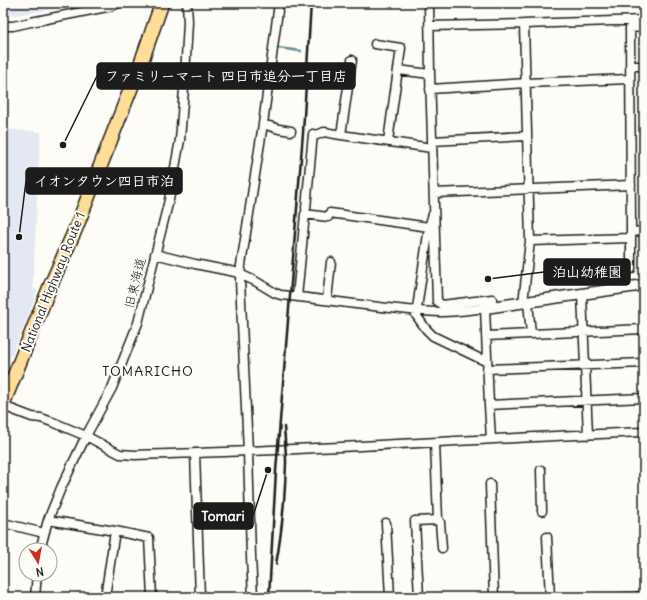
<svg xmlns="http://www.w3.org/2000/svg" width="647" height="600" viewBox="0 0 647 600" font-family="Delius,'Klee One',sans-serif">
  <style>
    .built { fill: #e3e8f2 }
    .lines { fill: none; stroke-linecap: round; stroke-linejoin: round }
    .stream { stroke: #5f8f95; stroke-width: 2.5 }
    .minor-casing { stroke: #1c1c1c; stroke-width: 11 }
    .tertiary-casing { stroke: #1c1c1c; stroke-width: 13 }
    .trunk-casing { stroke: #1c1c1c; stroke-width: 16 }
    .minor { stroke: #fdfcf7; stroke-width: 8 }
    .tertiary { stroke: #fdfcf7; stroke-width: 10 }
    .trunk { stroke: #fedd96; stroke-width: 13 }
    .rail { stroke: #1c1c1c; stroke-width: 2.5 }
    .labels { text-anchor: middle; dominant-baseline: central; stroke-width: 4; stroke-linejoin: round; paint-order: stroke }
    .street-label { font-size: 13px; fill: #1c1c1c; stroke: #fdfcf7 }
    .neighbourhood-label { font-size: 14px; letter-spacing: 1px; fill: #1c1c1c; stroke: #fdfcf7 }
    .leader { fill: none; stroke: #1c1c1c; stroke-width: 1.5 }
    .callout-dot { fill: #1c1c1c; stroke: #fdfcf7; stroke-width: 1.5 }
    .callout { fill: #1c1c1c; stroke: #1c1c1c; stroke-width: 1.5 }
    .callout-label { font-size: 14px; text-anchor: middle; font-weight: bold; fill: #fff }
  </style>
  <rect width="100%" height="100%" fill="#fdfcf7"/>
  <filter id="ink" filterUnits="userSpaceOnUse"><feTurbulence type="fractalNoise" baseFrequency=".025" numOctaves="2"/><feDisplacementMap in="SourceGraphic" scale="8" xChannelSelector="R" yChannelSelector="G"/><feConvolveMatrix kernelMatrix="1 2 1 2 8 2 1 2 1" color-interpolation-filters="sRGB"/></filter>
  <g filter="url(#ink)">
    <path class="built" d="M3,3H53L54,9L15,15H3Z
      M3,129L41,132L38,172L33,288L37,290L29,314L3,375Z"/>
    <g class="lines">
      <path class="stream" d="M278,48L301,51
        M558,596L644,592
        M535,597L545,596"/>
      <defs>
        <path id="minor" d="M429,3L430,74L437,301L442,305L492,299L493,307
          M524,24L644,20
          M3,26H13L31,22L112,6L119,3
          M429,26L524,24L530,241L523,303
          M644,27L630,28L631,232L644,231
          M375,44L401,48L388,141
          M352,60L341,135L432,148
          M630,66H644
          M398,70L430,74
          M430,89L526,83L630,79
          M263,124L279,129L291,131
          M432,141L527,136
          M434,193L631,185
          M306,208L313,134L317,135L324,132L341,135
          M330,213L429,227
          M433,214L429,227L416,315L426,329L433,336L487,362
          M631,238V269
          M530,241L631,238V232
          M155,254L195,264L235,272L255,281L275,293L281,295C333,300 386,310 439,312C454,312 470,310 485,308L489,405L491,439
          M582,295L588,435
          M297,297L305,214L328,217
          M327,300L331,262
          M528,302L531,334
          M486,336L644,329
          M487,369L644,363
          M489,405L644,398
          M3,406L32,417L41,418L55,423L86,436L120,454L135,455C305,451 474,439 644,432
          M435,443L438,520L440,522L442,548
          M195,453L200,597
          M541,470L542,511
          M490,484L494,597
          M48,520L115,531L149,538L152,597
          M3,523L44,533
          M386,523L390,597
          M547,537L550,597
          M40,550L48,520L61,488L86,436L112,388L138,323L169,200L180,140L185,76L188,22L187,3
          M35,597L37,574
          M105,597L115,531
          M253,597L251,556L248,451L240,280L241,265L263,124L279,3
          M419,597L415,521L438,520
          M637,597H644"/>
        <path id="tertiary" d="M485,308L644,285"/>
        <path id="trunk" d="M3,404L49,289L76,228L142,60L162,3"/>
      </defs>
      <use href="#minor" class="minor-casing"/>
      <use href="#tertiary" class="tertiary-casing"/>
      <use href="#trunk" class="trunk-casing"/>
      <use href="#minor" class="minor"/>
      <use href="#tertiary" class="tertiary"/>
      <use href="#trunk" class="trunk"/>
      <path class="rail" d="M276,564C282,532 285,496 286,463C286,451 285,439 284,427
        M269,597L276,471L303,133L311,3"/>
    </g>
  </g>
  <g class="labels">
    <g class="street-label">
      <text transform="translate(53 282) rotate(-68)">National Highway Route 1</text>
      <text transform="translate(135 283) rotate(-76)">旧東海道</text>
    </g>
    <g class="neighbourhood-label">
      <text x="148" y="371">TOMARICHO</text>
    </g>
  </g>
  <path class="leader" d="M63 145L97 76M19 237L26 181M488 279L544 272M268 470L253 516"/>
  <g class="callout-dot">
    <circle cx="63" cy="145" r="4"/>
    <circle cx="19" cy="237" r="4"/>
    <circle cx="488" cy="279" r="4"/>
    <circle cx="268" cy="470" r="4"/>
  </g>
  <g class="callout">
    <rect x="97" y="63" width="258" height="26" rx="4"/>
    <rect x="26" y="168" width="156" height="26" rx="4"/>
    <rect x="544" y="259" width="86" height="26" rx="4"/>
    <rect x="194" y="503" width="59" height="26" rx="4"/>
  </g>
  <g class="callout-label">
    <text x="226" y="81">ファミリーマート 四日市追分一丁目店</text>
    <text x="104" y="186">イオンタウン四日市泊</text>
    <text x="587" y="277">泊山幼稚園</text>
    <text x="223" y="521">Tomari</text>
  </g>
  <rect width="647" height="600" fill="none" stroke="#fdfcf7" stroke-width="16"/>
  <rect x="8" y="8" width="631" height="584" fill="none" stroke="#1c1c1c" stroke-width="1.5" filter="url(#ink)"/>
  <g transform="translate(38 562) rotate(169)"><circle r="19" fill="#fdfcf7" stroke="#a3a29f"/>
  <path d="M0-3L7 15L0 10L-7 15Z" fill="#c8321e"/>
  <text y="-6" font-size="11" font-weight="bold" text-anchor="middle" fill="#1c1c1c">N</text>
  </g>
</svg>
